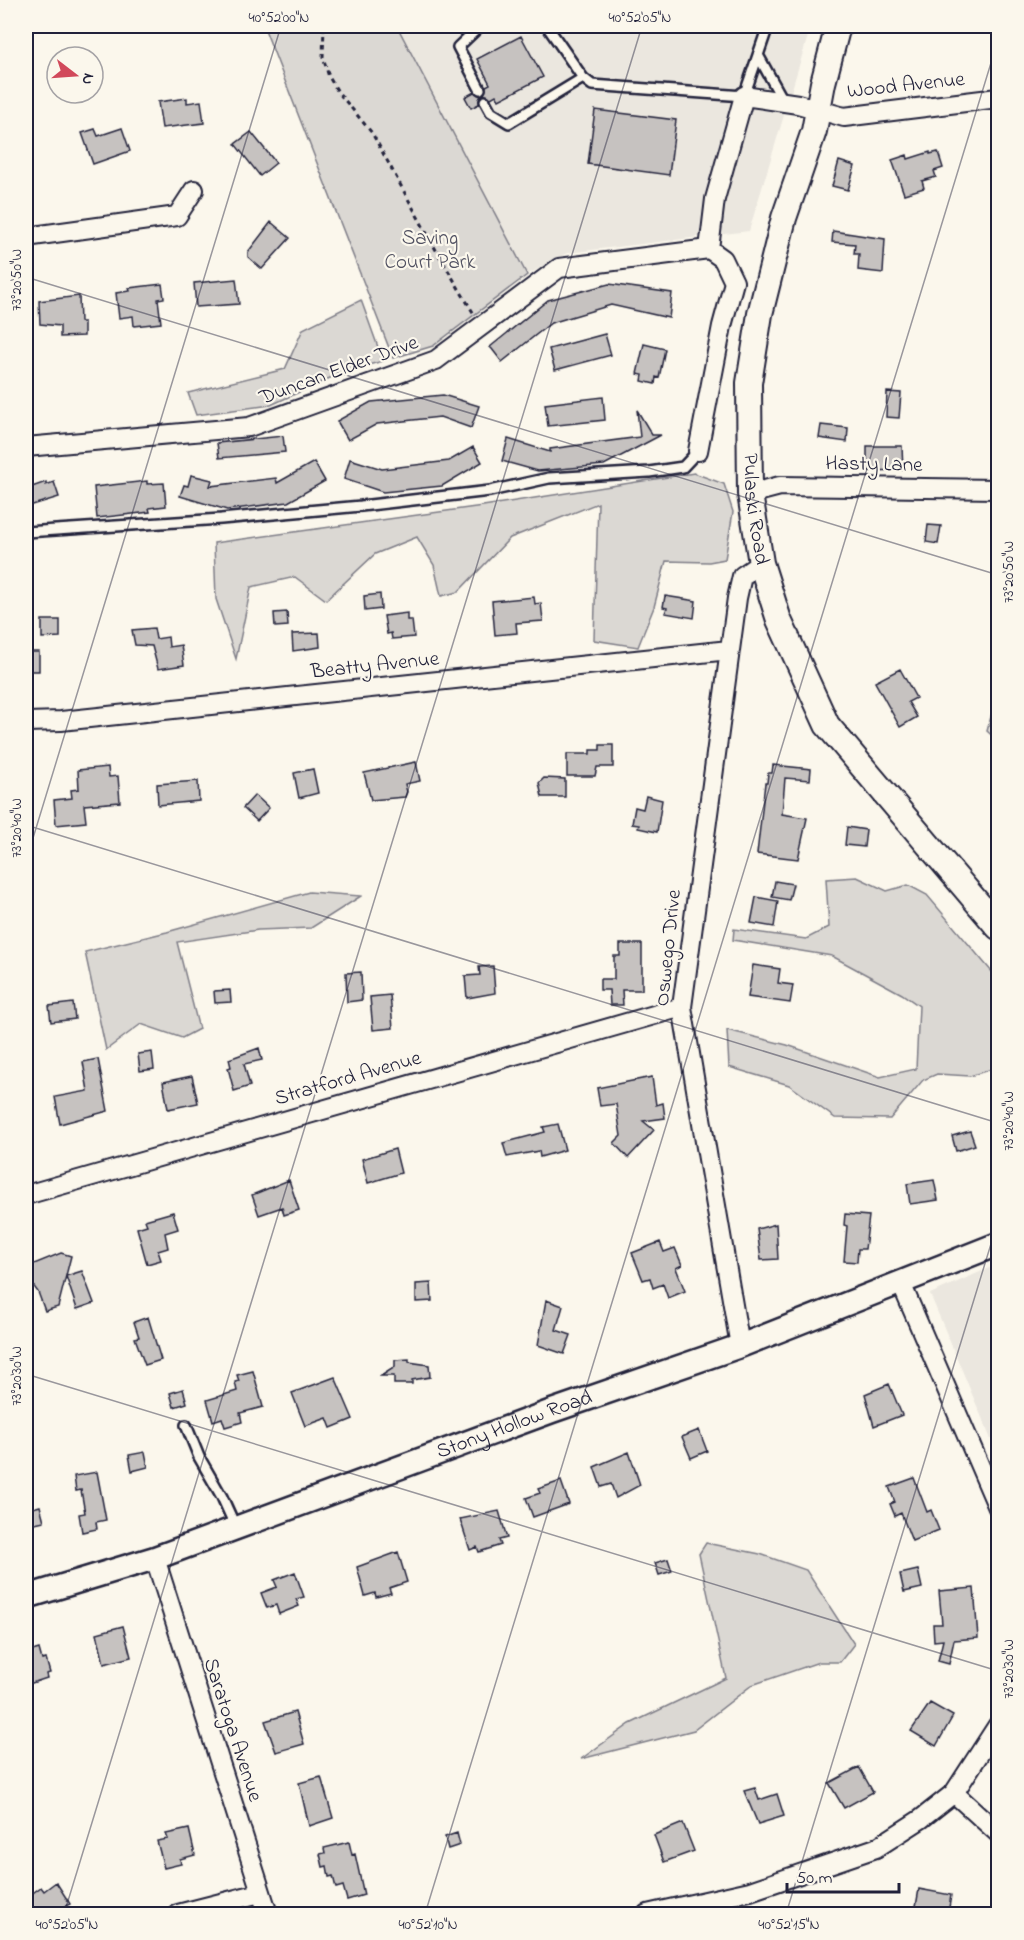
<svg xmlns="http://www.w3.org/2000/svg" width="1024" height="1940" viewBox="0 0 1024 1940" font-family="'Indie Flower',sans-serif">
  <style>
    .built { fill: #ebe7df }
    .green { fill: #dbd8d3; stroke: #7e7d87; stroke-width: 1.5 }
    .building { fill: #c6c2c0; stroke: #22223b; stroke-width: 1.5 }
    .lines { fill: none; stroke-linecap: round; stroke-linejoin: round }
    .service-casing { stroke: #22223b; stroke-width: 14 }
    .minor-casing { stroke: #22223b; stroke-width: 22 }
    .tertiary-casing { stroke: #22223b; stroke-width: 27 }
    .secondary-casing { stroke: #22223b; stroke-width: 28 }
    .path { stroke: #22223b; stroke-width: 3; stroke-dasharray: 4.5 4.5; stroke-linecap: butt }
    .service { stroke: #fbf7ec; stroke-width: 9 }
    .minor { stroke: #fbf7ec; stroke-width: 18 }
    .tertiary { stroke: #fbf7ec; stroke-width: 22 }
    .secondary { stroke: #fbf7ec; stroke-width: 24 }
    .ticks { fill: none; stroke: #22223b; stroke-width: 1.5; stroke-opacity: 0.45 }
    .labels { text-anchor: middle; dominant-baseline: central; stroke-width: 4.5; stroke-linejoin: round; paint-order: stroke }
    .street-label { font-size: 21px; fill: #22223b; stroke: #fbf7ec }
    .park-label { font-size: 21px; fill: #505061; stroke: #fbf7ec }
    .neatline { fill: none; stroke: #22223b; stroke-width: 2 }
    .ticks-label { font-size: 15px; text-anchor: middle; fill: #22223b }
  </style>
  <rect width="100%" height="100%" fill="#fbf7ec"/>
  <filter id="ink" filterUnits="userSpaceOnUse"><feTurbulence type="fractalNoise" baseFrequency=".0167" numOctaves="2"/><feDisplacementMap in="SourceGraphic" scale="12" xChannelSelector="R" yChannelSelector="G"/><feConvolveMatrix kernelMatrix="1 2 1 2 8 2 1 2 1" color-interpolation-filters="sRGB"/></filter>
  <g filter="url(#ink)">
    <path class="built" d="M397,26H811L749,231L567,253L527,275Z
      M998,1264V1456L930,1294Z"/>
    <path class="green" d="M253,26H397L527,275L433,346L393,358L264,27Z
      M361,300L383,361L343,372L271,405L196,415L188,393L285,369L303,329Z
      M694,473L724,484L733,512L725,559L709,562L666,561L654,607L638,647L594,640L598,503L510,538L458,592L441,596L434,565L417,537L375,554L326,600L295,577L251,587L236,659L216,599L214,543L483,506Z
      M998,691V741L987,731Z
      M857,877L887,891L908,885L927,895L998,979V1067L970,1076L937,1074L923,1080L890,1119L835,1118L789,1085L729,1067L727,1030L787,1045L880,1077L916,1069L919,1006L902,994L832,956L733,940L734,929L806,939L829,927L826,879Z
      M309,892L361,896L311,928L258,930L177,942L199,1029L182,1038L141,1024L106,1050L85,952L167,932Z
      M706,1543L760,1554L806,1570L854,1644L840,1662H819L752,1685L694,1730L581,1759L630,1724L726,1678L699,1554Z"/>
    <path class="building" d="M521,36L543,77L499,100L496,95L491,98L484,95L486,86L490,84L477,59Z
      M474,92L481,95L479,104L471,108L465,97Z
      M187,98V103L201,101L204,123L162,128L158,102Z
      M595,110L676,120L669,175L588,164Z
      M122,128L130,151L93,164L82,133L95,129L98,136Z
      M251,132L276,163L260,176L235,144Z
      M930,152V154L938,152L943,168L934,171L936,177L922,181L924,188L904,194L892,160L907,155L908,159Z
      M839,161L855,166L848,190L832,186Z
      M271,222L290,238L262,269L248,257V252Z
      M833,231L885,239L883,273L858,270L859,254H854L855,244L832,242Z
      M236,279L239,304L196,307L194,283Z
      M162,284L164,298L158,299L161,323L134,326L133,316L119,318L116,293L130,291L129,288Z
      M609,284L672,293L669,318L611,305L551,323L502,362L492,349L490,347L548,300Z
      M79,296L80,322H84V336L60,337V326L40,324L39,301Z
      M605,334L611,355L555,370L549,349Z
      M644,344L665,349L659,378L656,377L655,384L642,381L643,375L637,374Z
      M887,392L901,393L899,418L886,417Z
      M443,395L479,406L471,428L440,417L377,424L348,440L337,421L371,402Z
      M603,397L605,420L548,426L545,404Z
      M637,410L652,435H661L604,465L538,471L502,461L508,439L550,452V449L640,437Z
      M821,425L848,428L847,442L819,438Z
      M283,436L285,452L219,458L217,443Z
      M867,446H902L903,470L867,471Z
      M473,447L482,462L442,486L383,492L344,479L350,459L382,469L449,461Z
      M314,462L325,481L288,502L227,510L180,496L184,485L188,486L191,475L212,480L210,486L276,478L277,483Z
      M147,481V484L164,483L166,506L149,508L150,512L97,518L94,487Z
      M46,482V485L54,482L59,497L26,507V489Z
      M928,525L941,526L938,544L926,542Z
      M380,594L381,609L365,611L364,596Z
      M665,596L696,601L694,618L665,613L667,608L663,607Z
      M534,597L535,604L541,603L543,621L516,623L517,633L495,635L492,601Z
      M287,612L288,626L275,627L274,613Z
      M407,613V620H412L414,637L392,639L391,633L387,634L384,616Z
      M42,620H60V637L42,638Z
      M154,628L156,639L168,637L169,647L181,645L184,665L158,669L152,646L135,645L132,630Z
      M319,633L320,647L293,651L292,634Z
      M26,652H39V671H26Z
      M900,669L916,698L908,702L917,717L900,727L875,682Z
      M600,745H613V767H597L595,776H567V754H590V750H600Z
      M416,762L420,781L405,784L407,792L405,797L371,800L364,773Z
      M773,765L811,769L810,780L785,778L782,814L807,818L798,859L757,854L765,783H767L768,773H772Z
      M108,767L109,777L118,776L120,802L84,805L86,822L56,825L54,800L72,798L71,790L79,789L78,770Z
      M313,769L318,793L299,798L294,773Z
      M544,778L565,779V797H542L539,783Z
      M198,781L199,801L158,805L157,784Z
      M255,795L269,808L257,821L243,808Z
      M646,796L662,800L657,832L638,828L639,825L632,824L635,807L643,809Z
      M847,827L866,830L864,847L845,845Z
      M775,881L793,884L789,900L772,897Z
      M756,897L778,901L774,927L751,923Z
      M620,944H642V990H622L623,1005H610L609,990H600V979H614V956H620Z
      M753,965L780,969L778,983L793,985L790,1003L748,997Z
      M493,966L495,993L467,998L465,976L480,975L479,967Z
      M361,972L362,1000L347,1002L346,973Z
      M230,990L231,1002L215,1003L214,991Z
      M390,995L393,1028L373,1030L370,997Z
      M73,1003L75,1019L51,1022L49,1006Z
      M259,1048L262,1060L244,1064L250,1086L234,1091L228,1068L231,1067L229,1059Z
      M152,1052L154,1069L140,1071L138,1054Z
      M98,1059L108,1111L60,1124L55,1097L88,1091L83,1062Z
      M192,1076L198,1103L168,1109L163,1082Z
      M652,1077L656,1105L663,1103L665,1118L643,1121L654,1130L628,1158L614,1143L621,1136L616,1104L600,1106L597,1088Z
      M558,1124L565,1150L540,1157L539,1151L507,1157L503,1143L545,1132L543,1127Z
      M970,1131L975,1145L956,1151L952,1136Z
      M395,1149L401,1173L368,1183L362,1159Z
      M289,1180L299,1210L284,1215L282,1207L259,1215L252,1195Z
      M934,1180L938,1200L910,1204L907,1184Z
      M173,1212L178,1229L165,1233L168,1248L158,1251L161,1260L147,1264L137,1228L147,1225L145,1220Z
      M845,1214L869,1216L865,1249H858L857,1262L844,1261L847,1226L844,1225Z
      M776,1224L778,1259L761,1260L757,1229Z
      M660,1242L664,1252L675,1248L682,1265L676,1268L685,1291L668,1298L663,1284L653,1288L650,1278L643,1280L632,1253Z
      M61,1253L71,1256L58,1307L45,1311L38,1292L29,1280L26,1271L29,1266Z
      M82,1271L94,1303L77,1309L66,1276Z
      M431,1283L432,1301L416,1302V1284Z
      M546,1300L563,1306L556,1330L571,1335L564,1354L538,1345Z
      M148,1317L161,1360L145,1365L135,1338L139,1337L134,1322Z
      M409,1359V1362L429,1365L430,1377L412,1380V1384H394V1376H381L395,1367V1360Z
      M253,1371L263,1407L240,1413L242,1422L225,1427L222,1418L213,1421L207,1400L237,1391L235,1382L239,1381L237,1375Z
      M335,1377L353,1419L331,1428L327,1418L305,1426L292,1393Z
      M889,1384L902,1415L874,1426L865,1394Z
      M183,1389L187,1403L174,1407L170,1393Z
      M699,1430L707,1451L691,1458L682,1437Z
      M145,1452L148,1467L132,1471L129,1455Z
      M629,1452L640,1485L616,1498L611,1484L601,1487L594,1467Z
      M97,1472L106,1520L96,1522L97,1529L82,1532L79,1514L85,1513L81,1490L76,1491L74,1476Z
      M914,1478L927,1512L931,1510L939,1530L912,1541L901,1513L895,1516L890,1504L895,1502L889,1487Z
      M561,1481L569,1504L533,1517L526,1498L540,1493L538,1489Z
      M40,1506L44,1521L26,1525V1510Z
      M499,1511L507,1538L499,1540L501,1545L479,1552L477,1547L470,1550L460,1519Z
      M398,1552L407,1582L389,1588L391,1593L376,1597L375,1593L365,1596L357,1567Z
      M668,1559L672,1571L659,1575L655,1563Z
      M918,1570L922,1588L904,1592L900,1574Z
      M295,1572L304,1597L296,1599L299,1606L279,1614L276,1605L267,1608L261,1593L277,1587L274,1580Z
      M974,1588L978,1638L954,1640L949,1664L938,1661L943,1640L934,1641L933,1624H942L939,1591Z
      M123,1626L131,1657L104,1664L97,1633Z
      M39,1649L42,1660L46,1659L50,1673L46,1674L47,1678L26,1685V1653Z
      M930,1703L953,1716L936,1746L911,1731Z
      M295,1712L304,1744L276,1752L265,1721Z
      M859,1767L873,1792L844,1808L829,1783Z
      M321,1777L333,1818L309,1826L299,1783Z
      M755,1788L759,1800L777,1794L784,1816L758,1824L744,1791Z
      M683,1823L694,1851L664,1862L654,1835Z
      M189,1829L195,1855L180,1859L181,1864L164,1868L157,1841L168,1839L166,1834Z
      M457,1833L460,1845L448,1849L445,1837Z
      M349,1842L352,1855L355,1854L364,1895L347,1900L343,1886L336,1888L333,1876L329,1877L327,1866L323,1867L320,1854L325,1853L324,1848Z
      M56,1882L70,1904L50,1914H36L26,1898L41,1887L44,1891Z
      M919,1889L951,1895L948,1914L915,1912Z"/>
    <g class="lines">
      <defs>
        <path id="service" d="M547,26L583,78L592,85L744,96L768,26
          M759,57L784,102
          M480,89L458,47L480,26
          M485,101L491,112L509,123L583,78
          M26,532L221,519L361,506L490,491L549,478L649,472L683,467L698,451
          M186,1425L199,1457L222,1497L236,1528"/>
        <path id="minor" d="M26,237L177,216L194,190
          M26,447L249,427L436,360L559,268L709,249
          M698,451L722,326L734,282L723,259L709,249L715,199L744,96L798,104L844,117L998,98
          M750,494L780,486L998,489
          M26,722L61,721L729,650
          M26,1195L682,1007
          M901,1283L998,1508
          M740,1346L682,1007L737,598L742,576L761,563
          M155,1558L268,1914
          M954,1793L998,1833
          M178,1914L260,1893
          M647,1914L750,1891L876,1848L921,1819L954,1793L998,1725"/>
        <g id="tertiary">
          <path id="s1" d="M26,1597L155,1558L552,1411L740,1346L998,1244"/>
        </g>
        <g id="secondary">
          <path id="s2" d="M838,26L823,83L814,131L784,218L760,314L749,383L750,494L761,563L779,620L827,725L998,927"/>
        </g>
      </defs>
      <use href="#service" class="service-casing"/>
      <use href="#minor" class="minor-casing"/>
      <use href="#tertiary" class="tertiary-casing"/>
      <use href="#secondary" class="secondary-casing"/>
      <path class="path" d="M324,26L323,57L329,77L338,92L372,133L436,250L474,314"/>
      <use href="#service" class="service"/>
      <use href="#minor" class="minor"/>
      <use href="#tertiary" class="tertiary"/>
      <use href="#secondary" class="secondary"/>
    </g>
  </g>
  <path class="ticks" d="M995,26L998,27M26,277L998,575M26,825L998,1123M26,861L281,26M26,1374L998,1671M64,1914L642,26M425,1914L998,40M786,1914L998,1221"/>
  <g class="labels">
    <g class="street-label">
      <text transform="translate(906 86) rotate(-6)">Wood Avenue</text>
      <text transform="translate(339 371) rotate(-20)">Duncan Elder Drive</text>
      <text transform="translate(874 465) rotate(1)">Hasty Lane</text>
      <text stroke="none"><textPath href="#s2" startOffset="495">Pulaski Road</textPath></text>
      <text transform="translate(375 666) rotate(-6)">Beatty Avenue</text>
      <text transform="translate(669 948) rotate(-84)">Oswego Drive</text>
      <text transform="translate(348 1079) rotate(-16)">Stratford Avenue</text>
      <text stroke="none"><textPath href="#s1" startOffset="518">Stony Hollow Road</textPath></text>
      <text transform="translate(232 1730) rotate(72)">Saratoga Avenue</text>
    </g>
    <g class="park-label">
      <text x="430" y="239">Saving<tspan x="430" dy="24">Court Park</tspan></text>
    </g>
  </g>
  <rect width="1024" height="1940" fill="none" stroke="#fbf7ec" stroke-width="66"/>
  <g transform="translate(75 75) rotate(107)"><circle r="28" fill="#fbf7ec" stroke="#a4a2a5" stroke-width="1.5"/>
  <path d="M0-4.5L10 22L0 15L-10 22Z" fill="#d1495b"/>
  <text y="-9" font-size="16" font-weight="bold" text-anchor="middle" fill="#22223b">N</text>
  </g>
  <path d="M787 1883v9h112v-9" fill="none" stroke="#22223b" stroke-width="3"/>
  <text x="796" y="1883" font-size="18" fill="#22223b" stroke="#fbf7ec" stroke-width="4.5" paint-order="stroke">50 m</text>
  <rect x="33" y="33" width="958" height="1874" class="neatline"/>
  <g class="ticks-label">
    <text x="279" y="22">40°52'00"N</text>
    <text x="640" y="22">40°52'05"N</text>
    <text transform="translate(16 280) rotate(-90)" y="5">73°20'50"W</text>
    <text transform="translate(1008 572) rotate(-90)" y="5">73°20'50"W</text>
    <text transform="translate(16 828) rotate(-90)" y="5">73°20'40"W</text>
    <text transform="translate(1008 1121) rotate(-90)" y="5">73°20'40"W</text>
    <text transform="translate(16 1376) rotate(-90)" y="5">73°20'30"W</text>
    <text transform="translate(1008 1669) rotate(-90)" y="5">73°20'30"W</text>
    <text x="67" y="1929">40°52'05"N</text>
    <text x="428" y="1929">40°52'10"N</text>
    <text x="789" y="1929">40°52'15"N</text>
  </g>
</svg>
